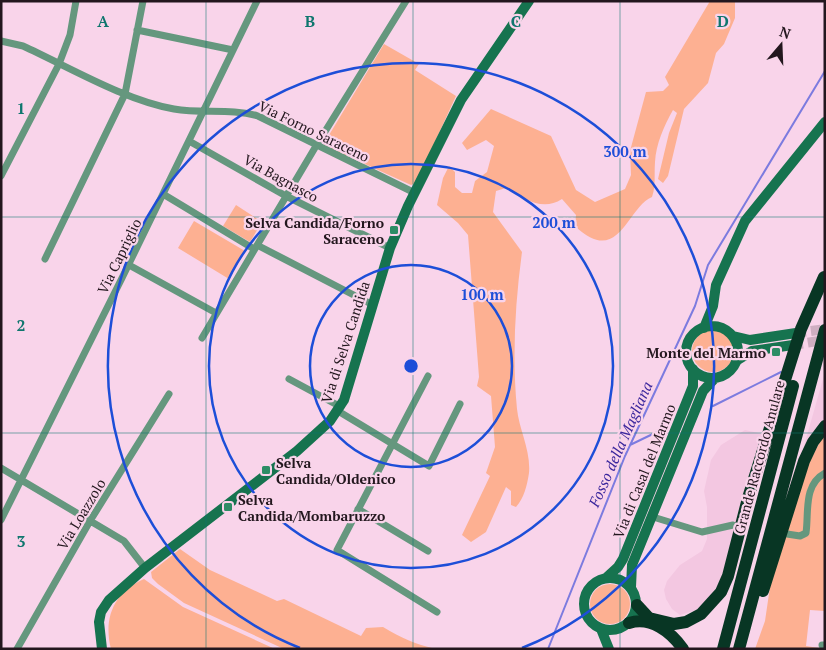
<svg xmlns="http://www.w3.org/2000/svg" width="826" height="650" viewBox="0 0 826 650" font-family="'PT Serif',serif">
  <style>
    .built { fill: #f3c7e1 }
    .green { fill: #fdb092 }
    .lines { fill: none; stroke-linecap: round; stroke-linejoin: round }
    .stream { stroke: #7c7bdf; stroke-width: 2 }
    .secondary-tunnel { stroke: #ceaec1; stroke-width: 10; stroke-dasharray: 10 5; stroke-linecap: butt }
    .street { stroke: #65977e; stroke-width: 7 }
    .secondary { stroke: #16734f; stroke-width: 10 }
    .highway { stroke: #083624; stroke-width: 12 }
    .grid { fill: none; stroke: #0f766e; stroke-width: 1; stroke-opacity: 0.55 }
    .ring { fill: none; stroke: #1d4ed8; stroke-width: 2.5 }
    .poi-dot { fill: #2d8c65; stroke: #f9d4ea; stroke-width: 2 }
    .labels { text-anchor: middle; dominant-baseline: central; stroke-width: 4.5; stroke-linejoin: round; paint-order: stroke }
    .street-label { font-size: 14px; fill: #23171e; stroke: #f9d4ea }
    .poi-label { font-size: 14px; font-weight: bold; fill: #23171e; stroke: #f9d4ea; text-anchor: end }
    .water-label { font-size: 15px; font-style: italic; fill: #3b279d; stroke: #f9d4ea }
    .grid-label { font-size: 16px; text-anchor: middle; font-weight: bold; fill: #0f766e; stroke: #f9d4ea; stroke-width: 4.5; stroke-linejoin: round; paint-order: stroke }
    .centre { fill: #1d4ed8; stroke: #f9d4ea; stroke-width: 2.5 }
    .ring-label { font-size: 15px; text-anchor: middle; font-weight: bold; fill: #1d4ed8; stroke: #f9d4ea; stroke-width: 4.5; stroke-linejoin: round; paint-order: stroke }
  </style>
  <rect width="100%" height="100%" fill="#f9d4ea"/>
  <path class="built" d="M825,372V421L802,453Z
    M745,430L763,434L721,579L711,597L699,609L680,615L672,609L666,599L664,590L667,581L680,565L702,551L707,539V507L704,491L711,460L721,445Z"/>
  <path class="green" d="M710,1H735V18L724,44L716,53L708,83L684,109L668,176L663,183L658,179L669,133L677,113L673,110C664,126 656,144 655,162C654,174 656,186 652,197C627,207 619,268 575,226L576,215L562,199C542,212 523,198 506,188L496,191L493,212L522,252C515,304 512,357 517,409C519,429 531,451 529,473C527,486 524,498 516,507L511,505V491L506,487L486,532L471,542L462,535L490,476L486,473L495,447L491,396L477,386L479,377L468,235L458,223L437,205L443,178L449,166L455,172V187L462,193H472L475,181L487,172L494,146L486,140L467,150L462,143L491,109L551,136L576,190L595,202L625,189L631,175L630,151L646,92L663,91L669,85L665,77Z
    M384,44L419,64L415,70L456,96L416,183L411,185L323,145Z
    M236,205L262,222L250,242L223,226Z
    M194,221L245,251L229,279L178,248Z
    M692 351a21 21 0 1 1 42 0a21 21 0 1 1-42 0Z
    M825,433V611L810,610L806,646L825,649H755L765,621L771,580L809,462Z
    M180,549L210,570L277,601L284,599L361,636L366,628L383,627C402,638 414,644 436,649H284L184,603L158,584L152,578L151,572Z
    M144,579L183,607L275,649H111C103,618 114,592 144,579Z
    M590 604a20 20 0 1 1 40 0a20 20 0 1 1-40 0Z"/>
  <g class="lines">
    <path class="stream" d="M713,406L781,372
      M630,445L659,431
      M548,649L625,456L695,306L708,265L825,71"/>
    <path class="secondary-tunnel" d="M796,333L825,329
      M793,345L825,340"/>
    <path class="street" d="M137,30L233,50
      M1,41L23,46C69,67 124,100 174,109C202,114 230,108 258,116L415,193
      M189,141L286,196L390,248
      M1,176L59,64L70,35L76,1
      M163,194L254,249
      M257,245L373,305
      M45,259L125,94L143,1
      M129,265L216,313
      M202,338L316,146L406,1
      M428,376L337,550L437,612
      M289,379L341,407
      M338,411L429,466L460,404
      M1,468L124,541L145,568
      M358,509L428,551
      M653,517L702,532L733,525
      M1,520L122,278L257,1
      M787,534L800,536L806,533C809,512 803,485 825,473
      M822,645H825
      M17,649L90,521L169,394"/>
    <path class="secondary" d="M686 352a26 26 0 1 1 52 0a26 26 0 1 1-52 0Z
      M704,328L713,306L716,285L745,221L825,122
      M733,336L750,340L796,333
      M736,361L752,351L793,345
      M584 604a26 26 0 1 1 52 0a26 26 0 1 1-52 0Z
      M606,578L618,567L623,559L693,386V369
      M631,587L632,565L703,391L715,378
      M601,629L609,649
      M102,649L99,622L101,612L109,600L145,568L297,451L330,421L344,400L390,248L408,206L461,100L529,1"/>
    <path class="highway" d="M763,591L804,461L813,442L825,426
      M637,605L649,618L674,624L686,622L701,614L721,592L728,576L748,498L801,329L824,277
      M629,623C651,616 671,632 683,649
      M723,649L793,386
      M739,649L825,330"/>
  </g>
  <path class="grid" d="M206,1V649M413,1V649M620,1V649M1,217H825M1,433H825"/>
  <g class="ring">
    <circle cx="411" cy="366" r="101"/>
    <circle cx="411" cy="366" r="202"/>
    <path d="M300 648A303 303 0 1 1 522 648"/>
  </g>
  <g class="poi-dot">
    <rect x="389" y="225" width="10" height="10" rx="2.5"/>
    <rect x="771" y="347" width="10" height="10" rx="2.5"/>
    <rect x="261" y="465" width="10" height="10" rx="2.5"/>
    <rect x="223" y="502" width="10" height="10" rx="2.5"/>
  </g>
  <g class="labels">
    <g class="street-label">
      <text transform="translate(314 131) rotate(26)">Via Forno Saraceno</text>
      <text transform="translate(281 178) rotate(29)">Via Bagnasco</text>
      <text transform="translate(119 256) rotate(-64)">Via Capriglio</text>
      <text transform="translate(345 342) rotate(-72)">Via di Selva Candida</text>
      <text transform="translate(759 457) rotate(-75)">Grande Raccordo Anulare</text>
      <text transform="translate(644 471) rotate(-68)">Via di Casal del Marmo</text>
      <text transform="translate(81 514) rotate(-59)">Via Loazzolo</text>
    </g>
    <g class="poi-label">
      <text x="384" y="222">Selva Candida/Forno<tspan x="384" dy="16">Saraceno</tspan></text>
      <text x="766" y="352">Monte del Marmo</text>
      <text x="276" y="462" text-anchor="start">Selva<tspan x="276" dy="16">Candida/Oldenico</tspan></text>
      <text x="238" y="499" text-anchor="start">Selva<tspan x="238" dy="16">Candida/Mombaruzzo</tspan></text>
    </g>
    <g class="water-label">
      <text transform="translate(620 444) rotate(-66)">Fosso della Magliana</text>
    </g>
  </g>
  <g class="grid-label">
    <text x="103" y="27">A</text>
    <text x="310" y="27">B</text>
    <text x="516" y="27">C</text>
    <text x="723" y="27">D</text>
    <text x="21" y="114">1</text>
    <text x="21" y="331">2</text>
    <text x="21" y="547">3</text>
  </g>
  <circle cx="411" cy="366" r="8" class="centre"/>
  <g class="ring-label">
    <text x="625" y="157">300 m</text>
    <text x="554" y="228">200 m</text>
    <text x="482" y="300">100 m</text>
  </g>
  <rect width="826" height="650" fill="none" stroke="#23171e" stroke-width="5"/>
  <g transform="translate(781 45) rotate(19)" stroke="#f9d4ea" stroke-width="4" paint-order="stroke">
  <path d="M0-4L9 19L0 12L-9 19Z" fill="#23171e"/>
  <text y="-8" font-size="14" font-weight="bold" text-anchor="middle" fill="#23171e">N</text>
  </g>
</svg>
